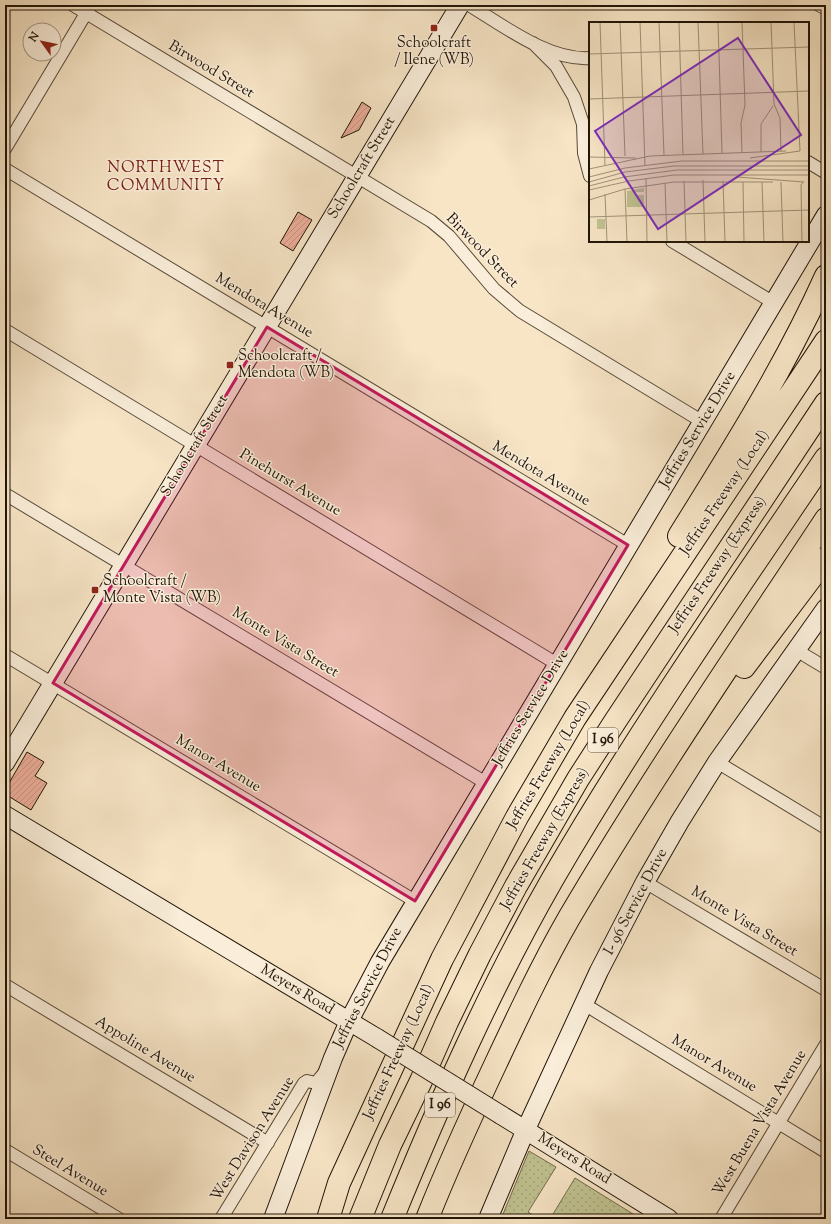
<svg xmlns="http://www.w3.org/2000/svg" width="831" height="1224" viewBox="0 0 831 1224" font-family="'Sorts Mill Goudy',serif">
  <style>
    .grass { fill: url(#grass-dots); stroke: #716c4c }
    .building { fill: url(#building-hatch); stroke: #211507 }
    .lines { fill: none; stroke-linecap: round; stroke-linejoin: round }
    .street-casing { stroke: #564937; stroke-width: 14 }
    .secondary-casing { stroke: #211507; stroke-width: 20 }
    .highway-casing { stroke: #211507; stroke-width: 24 }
    .street { stroke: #faeeda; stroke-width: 12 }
    .secondary { stroke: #faeeda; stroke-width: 18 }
    .highway { stroke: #f7e5c6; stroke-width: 22 }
    .secondary-bridge-casing { stroke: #211507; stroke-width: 20; stroke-linecap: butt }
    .secondary-bridge { stroke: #faeeda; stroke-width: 18 }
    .marked { fill: #c2185b; fill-opacity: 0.2; stroke: #c2185b; stroke-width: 3; stroke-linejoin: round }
    .poi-dot { fill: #8f2418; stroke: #faeeda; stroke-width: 1.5 }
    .labels { text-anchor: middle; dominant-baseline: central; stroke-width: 3; stroke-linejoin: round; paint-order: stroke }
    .shield { fill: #faeeda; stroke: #625646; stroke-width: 1 }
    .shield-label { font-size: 14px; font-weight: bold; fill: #211507 }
    .poi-label { font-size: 15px; fill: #211507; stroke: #faeeda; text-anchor: start }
    .street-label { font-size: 15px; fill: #211507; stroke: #faeeda }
    .neighbourhood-label { font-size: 16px; letter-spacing: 1px; fill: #7a1f14; stroke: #faeeda }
    .inset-road { fill: none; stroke: #a1927a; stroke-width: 1 }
    .view { fill: #7b2cbf; fill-opacity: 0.15; stroke: #7b2cbf; stroke-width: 2 }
    .inset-edge { fill: none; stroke: #211507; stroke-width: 2 }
  </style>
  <defs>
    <pattern id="grass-dots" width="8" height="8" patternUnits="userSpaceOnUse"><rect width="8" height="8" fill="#c1c392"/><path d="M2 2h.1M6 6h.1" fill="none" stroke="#a6a77c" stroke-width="1.8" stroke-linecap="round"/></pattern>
    <pattern id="building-hatch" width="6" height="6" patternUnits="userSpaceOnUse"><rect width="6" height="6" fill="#edae9a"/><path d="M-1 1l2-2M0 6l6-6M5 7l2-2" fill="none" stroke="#cb9583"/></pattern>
  </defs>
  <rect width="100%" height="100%" fill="#f7e5c6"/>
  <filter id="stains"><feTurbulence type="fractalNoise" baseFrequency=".005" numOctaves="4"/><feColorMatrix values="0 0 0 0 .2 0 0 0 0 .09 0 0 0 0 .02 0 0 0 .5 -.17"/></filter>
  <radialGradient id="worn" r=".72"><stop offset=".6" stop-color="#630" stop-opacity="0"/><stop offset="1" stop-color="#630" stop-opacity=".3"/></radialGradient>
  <path class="grass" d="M529,1151L556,1167L528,1212L539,1219H501Z
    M575,1178L641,1219H550Z"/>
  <path class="building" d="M362,102L371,108L359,130L341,138Z
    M298,212L312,220L293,251L280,243Z
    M27,752L44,762L35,776L47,783L31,810L5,794V790Z"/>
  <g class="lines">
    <defs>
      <path id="street" d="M73,5L431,221L449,236L494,289L520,311L703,422
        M469,5C504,26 549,61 590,58
        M819,5L826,9
        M533,43L556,66L574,97L583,124L584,153L590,176
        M5,149L91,5
        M808,162L826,173
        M5,169L628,545
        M672,241L774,303
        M5,330L557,664
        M5,494L486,783
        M796,650L826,668
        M5,655L415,901
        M717,762L826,828
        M645,882L826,990
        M5,985L268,1143
        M584,1004L826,1152
        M5,1150L119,1219
        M221,1219L304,1083L307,1081L316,1083L325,1072
        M721,1219L826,1044"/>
      <path id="secondary" d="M5,763L460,5
        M5,815L377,1038
        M501,1115L669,1219
        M273,1219L333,1058L349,1021L380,962L826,215
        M488,1219L526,1129L599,971L645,882L680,821L717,762L826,608"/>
      <path id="highway" d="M679,536C732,451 785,367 826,276
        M744,667L826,558
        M328,1219L339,1183L442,959L517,817L575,718L826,341
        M360,1219L390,1145L421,1081L447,1022L480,954L516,886L578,779L616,720L826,403
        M392,1219C439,1104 490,988 552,880C636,735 732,597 826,458
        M427,1219C448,1166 472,1114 496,1063C519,1014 542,965 569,918C649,782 739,651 826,519"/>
    </defs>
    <use href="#street" class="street-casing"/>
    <use href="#secondary" class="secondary-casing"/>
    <use href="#highway" class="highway-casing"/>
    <use href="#street" class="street"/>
    <use href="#secondary" class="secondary"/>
    <use href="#highway" class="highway"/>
    <defs>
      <path id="secondary-bridge" d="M377,1038L501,1115"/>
    </defs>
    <use href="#secondary-bridge" class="secondary-bridge-casing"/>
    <use href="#secondary-bridge" class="secondary-bridge"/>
  </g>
  <path class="marked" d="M267,327L628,545L415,901L53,683Z"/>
  <g class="poi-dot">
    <rect x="430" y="24" width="8" height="8" rx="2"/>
    <rect x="226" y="361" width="8" height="8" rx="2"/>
    <rect x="91" y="586" width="8" height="8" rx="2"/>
  </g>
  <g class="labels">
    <g class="shield">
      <rect x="588" y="728" width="30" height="24" rx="3"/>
      <rect x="425" y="1093" width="30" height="24" rx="3"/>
    </g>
    <g class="shield-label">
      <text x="603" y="740">I 96</text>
      <text x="440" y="1105">I 96</text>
    </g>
    <g class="poi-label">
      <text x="434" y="43" text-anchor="middle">Schoolcraft<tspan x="434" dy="17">/ Ilene (WB)</tspan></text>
      <text x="238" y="356">Schoolcraft /<tspan x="238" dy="17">Mendota (WB)</tspan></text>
      <text x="103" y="581">Schoolcraft /<tspan x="103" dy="17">Monte Vista (WB)</tspan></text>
    </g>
    <g class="street-label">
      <text transform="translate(211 70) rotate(31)">Birwood Street</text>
      <text transform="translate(362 168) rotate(-59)">Schoolcraft Street</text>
      <text transform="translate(482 251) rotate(46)">Birwood Street</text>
      <text transform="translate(264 306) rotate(31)">Mendota Avenue</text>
      <text transform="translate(698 430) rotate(-59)">Jeffries Service Drive</text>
      <text transform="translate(195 446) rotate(-59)">Schoolcraft Street</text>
      <text transform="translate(541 474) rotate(31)">Mendota Avenue</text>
      <text transform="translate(290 483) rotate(31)">Pinehurst Avenue</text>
      <text transform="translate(725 493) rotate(-56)">Jeffries Freeway (Local)</text>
      <text transform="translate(718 565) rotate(-56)">Jeffries Freeway (Express)</text>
      <text transform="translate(285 643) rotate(31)">Monte Vista Street</text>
      <text transform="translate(531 708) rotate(-59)">Jeffries Service Drive</text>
      <text transform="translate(218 764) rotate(31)">Manor Avenue</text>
      <text transform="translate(549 765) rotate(-59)">Jeffries Freeway (Local)</text>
      <text transform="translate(545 839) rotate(-60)">Jeffries Freeway (Express)</text>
      <text transform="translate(636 902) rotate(-62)">I- 96 Service Drive</text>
      <text transform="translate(744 922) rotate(31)">Monte Vista Street</text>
      <text transform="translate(368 988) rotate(-63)">Jeffries Service Drive</text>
      <text transform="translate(297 990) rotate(31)">Meyers Road</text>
      <text transform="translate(145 1050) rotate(31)">Appoline Avenue</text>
      <text transform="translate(399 1052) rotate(-65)">Jeffries Freeway (Local)</text>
      <text transform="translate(714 1064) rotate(31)">Manor Avenue</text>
      <text transform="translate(760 1123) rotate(-59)">West Buena Vista Avenue</text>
      <text transform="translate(253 1139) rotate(-58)">West Davison Avenue</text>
      <text transform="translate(574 1159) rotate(32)">Meyers Road</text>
      <text transform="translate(70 1171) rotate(31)">Steel Avenue</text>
    </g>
    <g class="neighbourhood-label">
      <text x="166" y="168">NORTHWEST<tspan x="166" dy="18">COMMUNITY</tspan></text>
    </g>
  </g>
  <g transform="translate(589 22)">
    <rect width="220" height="220" fill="#f7e5c6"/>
    <path d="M55,166V170H47V173H55V185H38V169ZM8,197H16V207H8Z" fill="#c1c392"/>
    <path class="inset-road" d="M11,0L16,143M31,0L36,134M51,0L56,144M70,0L75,133M90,0L94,133M109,0L114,132M129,0L133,131M182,0L185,82L191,96L192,129M205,0L211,129M0,32L220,25M0,77L220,69M172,130V102L184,84M153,131L152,101L156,83L153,0M0,135L47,136M161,136L211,129M0,147L61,134L197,129M0,155L36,146L93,139H220M148,155L215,160M57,156L58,220M114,158L116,220M95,159L97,220M134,159L136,220M0,160L36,150L85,144H220M154,160L155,220M173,160L175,220M192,160L194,220M76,161L78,220M0,164L35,155L88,148H220M36,167L38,220M0,168L40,159L85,153H220M16,172L18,220M0,178L36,167L85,160H184M0,195L220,188M213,220L212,163L214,160"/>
    <path class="view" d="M149,16L212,113L69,207L6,109Z"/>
    <rect width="220" height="220" class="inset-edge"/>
  </g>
  <rect width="831" height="1224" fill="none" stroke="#f7e5c6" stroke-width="20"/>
  <rect x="6" y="6" width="819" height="1212" fill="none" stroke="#211507" stroke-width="2"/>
  <rect x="10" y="10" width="811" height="1204" fill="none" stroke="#211507"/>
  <g transform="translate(42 42) rotate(303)"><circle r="19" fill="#faeeda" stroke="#a39786"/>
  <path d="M0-3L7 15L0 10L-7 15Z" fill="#8f2418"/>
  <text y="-6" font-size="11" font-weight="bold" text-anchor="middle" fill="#211507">N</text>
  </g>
  <rect width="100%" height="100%" filter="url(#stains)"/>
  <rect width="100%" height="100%" fill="url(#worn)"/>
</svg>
